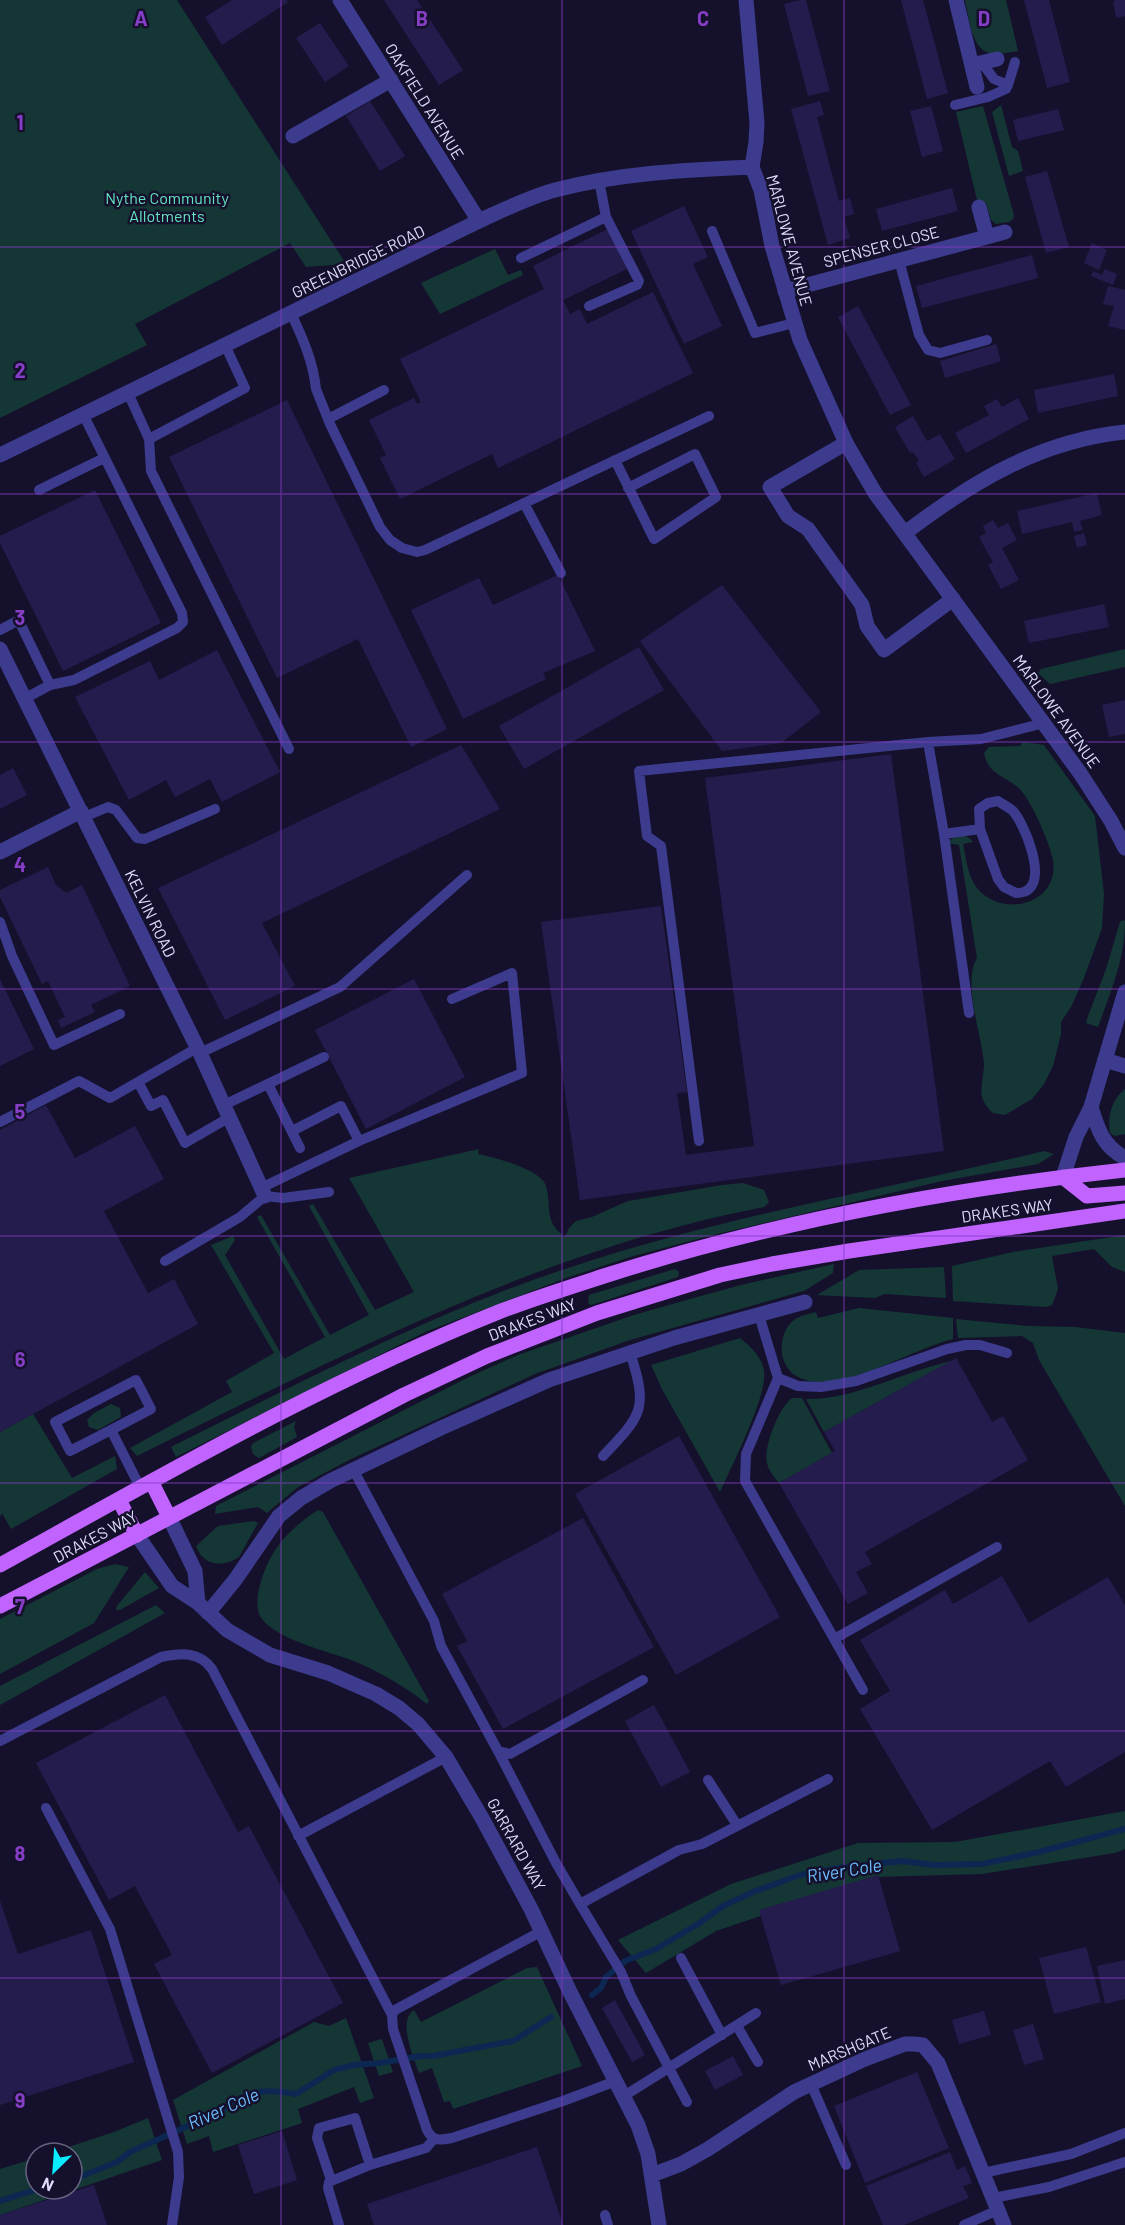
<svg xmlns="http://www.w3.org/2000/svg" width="1125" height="2225" viewBox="0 0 1125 2225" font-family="Barlow,sans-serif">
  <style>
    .green { fill: #143735 }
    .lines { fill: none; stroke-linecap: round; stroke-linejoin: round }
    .stream { stroke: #0c2751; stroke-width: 6 }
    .building { fill: #251c4e }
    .service { stroke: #3c3b8d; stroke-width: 10 }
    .minor { stroke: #3c3b8d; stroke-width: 15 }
    .tertiary { stroke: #3c3b8d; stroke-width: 15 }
    .primary { stroke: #c164ff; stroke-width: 15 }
    .grid { fill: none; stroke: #853ec5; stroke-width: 1.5; stroke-opacity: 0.55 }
    .labels { text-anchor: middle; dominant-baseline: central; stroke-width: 5; stroke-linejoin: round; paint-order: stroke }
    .street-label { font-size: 16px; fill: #e0ddff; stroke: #15112d }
    .park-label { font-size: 16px; fill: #64e4c1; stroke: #15112d }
    .water-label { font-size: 18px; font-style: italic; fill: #6bbeff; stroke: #15112d }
    .grid-label { font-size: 20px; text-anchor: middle; font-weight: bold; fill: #853ec5; stroke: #15112d; stroke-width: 5; stroke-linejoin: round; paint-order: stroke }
  </style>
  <rect width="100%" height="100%" fill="#15112d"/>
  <path class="green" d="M0,0H177L346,264L306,267L290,243L135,324L147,345L0,418Z
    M965,0H1006L1018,51C1011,52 1002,54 995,54C971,54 969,17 965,0Z
    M1001,105L1012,147L1018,151L1023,171L1009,176L992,112Z
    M983,106L1014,215L1013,219L1009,222L996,224L991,220L986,203L978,204L956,112Z
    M495,249L508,275L521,270L523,275L440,314L421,283Z
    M1125,649V667L1050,684L1038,673L1041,669Z
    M1023,742L1044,745L1095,816L1104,894L1102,928L1084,978L1071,1007L1061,1022V1034L1053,1066L1044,1084L1032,1099L1005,1115L993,1113C988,1108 984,1104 982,1097C980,1086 984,1075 984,1064C982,1034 962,984 977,958L959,845L948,843C954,834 967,833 973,842L963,844C966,858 968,877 977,888C1002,919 1060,904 1053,860C1050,844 1033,805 1023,793C1009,775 989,778 984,753L989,747L1020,746Z
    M1123,920L1125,921C1125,959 1111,991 1098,1027L1086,1023L1088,1016L1106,969L1120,922Z
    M1125,1089V1134L1115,1136L1110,1133C1107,1116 1112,1099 1125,1089Z
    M479,1149L478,1154C494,1157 542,1170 546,1186C552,1207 543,1221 565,1237L569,1228L576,1221L592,1217L628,1201L722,1185L743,1183L764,1190L769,1202L764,1207C540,1250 339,1357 137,1456L130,1448L232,1392L226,1381L274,1353L211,1245L233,1236L235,1240L225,1255L284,1359L325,1337L257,1217L261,1215L330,1335L369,1315L309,1206L313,1204L375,1310L414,1292L349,1178Z
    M1044,1151L1054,1154L1038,1164L942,1181L709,1236L630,1257L566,1278L425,1332L176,1457L171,1447C300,1383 428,1314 565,1269C721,1216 884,1190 1044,1151Z
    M1125,1235V1272L1112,1267L1094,1249L1052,1256L1058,1289L1052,1305L1046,1307L953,1301L952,1266L1013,1252Z
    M834,1264L833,1273L804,1291L630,1340L535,1374L351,1459L298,1487L267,1513L258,1507L215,1514L216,1506L469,1377L518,1355L634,1315L690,1299L741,1285Z
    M944,1267L946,1298L885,1294L875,1298L817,1295L859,1270Z
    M675,1269L679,1272L678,1277L591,1305L588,1303L589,1295Z
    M859,1308L953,1318V1339C914,1349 862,1381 822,1382C813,1383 799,1379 792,1373C777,1360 779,1331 794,1320C801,1315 809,1314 816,1312L818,1318Z
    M956,1319L1028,1326L1075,1327L1125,1333V1506L1039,1360L1033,1343L1022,1336L958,1338Z
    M740,1338C751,1347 762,1357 764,1371C768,1395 731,1467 720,1492L663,1391L651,1365Z
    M951,1361L824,1432L806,1399C849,1401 907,1371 951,1361Z
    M792,1398H802L832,1453L779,1483C774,1477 769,1471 767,1463C763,1448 779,1407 792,1398Z
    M111,1404L120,1408L121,1417L98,1430L89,1427L87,1420L94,1413Z
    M33,1414L72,1478L115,1456L117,1469L11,1529L2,1513L0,1517V1432Z
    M296,1421L294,1427L297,1437L259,1458L253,1454L251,1447L253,1443Z
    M318,1510L323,1512L429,1701L427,1704C407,1688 385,1675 361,1664C334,1652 280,1642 262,1619C253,1608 259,1587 263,1575C273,1546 292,1527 318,1510Z
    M254,1521L258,1523L239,1557C223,1568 203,1566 196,1546L218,1526Z
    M115,1564L129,1567L94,1623L0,1674V1619L97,1569Z
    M145,1572L159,1588L120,1610H116L117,1606Z
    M156,1605L165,1613L0,1705V1686Z
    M1125,1811V1849L1115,1853L982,1874L875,1877L716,1931L646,1973L618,1940L731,1884L858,1843L955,1842Z
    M537,1967L582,2066L453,2109L450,2101L444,2102L432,2068L419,2073C414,2058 397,2021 414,2010L421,2022L527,1968Z
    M346,2018L374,2098L360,2103L354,2087L298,2109L302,2123L213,2152L209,2136L187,2144L173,2100L314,2022L329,2026Z
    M382,2039L393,2072L379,2076L368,2043Z
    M148,2118L162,2160L0,2215V2169L36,2158V2189H72V2153H50L114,2132Z"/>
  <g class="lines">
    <path class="stream" d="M592,1995L601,1988L606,1977L625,1961L656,1949L698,1924L723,1906L753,1892L800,1875L844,1867L902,1861L935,1865L982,1864L1039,1852L1125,1829
      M72,2180L117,2162L130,2152L221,2111C246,2090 265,2088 296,2094L334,2070L354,2065L379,2063L421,2056H433L513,2041L551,2017
      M0,2201L38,2189"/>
  </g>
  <path class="building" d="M232,0H287L288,2L222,45L205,17Z
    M384,0H417L463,70L439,85Z
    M801,0H806L830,91L808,96L784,4Z
    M901,0H923L948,93L927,99Z
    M1024,0H1049L1070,82L1047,88Z
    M1117,0H1125V16L1116,18L1113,1Z
    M320,23L349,66L325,82L296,38Z
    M370,101L405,156L380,171L346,116Z
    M820,101L824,115L817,117L839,201L850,198L854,214L844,217L850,238L828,245L791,109Z
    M931,106L943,151L922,157L910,111Z
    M1058,109L1064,130L1018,141L1013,120Z
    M1047,171L1069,247L1046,253L1025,177Z
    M952,188L958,211L882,231L876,209Z
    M684,206L708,257L693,264L722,326L684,344L631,231Z
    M608,229L627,269L563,300L570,314L580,309L587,324L653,292L693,373L498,468L492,454L400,499L380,458L386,455L369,420L414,398L417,404L421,402L400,359L544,289L533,266Z
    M1092,243L1107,250L1099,270L1084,263Z
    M1032,255L1038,278L922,308L916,286Z
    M1105,269L1117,274L1113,285L1091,276L1093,271L1102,275Z
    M1108,286L1125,290V330L1108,326L1114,306L1103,304Z
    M858,306L911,405L890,415L838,317Z
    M996,344L1001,361L945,378L940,361Z
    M1114,374L1118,396L1038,413L1034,390Z
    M1018,398L1029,419L966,453L955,433L989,415L984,406L997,399L1002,407Z
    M287,400L447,729L411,747L358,639L277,678L169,457Z
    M913,416L927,441L940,434L955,459L924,477L916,463L919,461L913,452L910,453L895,427Z
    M95,490L161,623L63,671L0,543V536Z
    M1097,493L1102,515L1080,521L1083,530L1074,532L1072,522L1022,534L1017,511Z
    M993,520L998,528L1008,523L1017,540L1002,548L1019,580L1001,589L988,565L993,562L979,537L986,533L983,526Z
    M1084,533L1087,545L1077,548L1074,536Z
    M558,575L595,651L543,673L546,679L463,719L411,610L479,578L493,605Z
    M722,585L821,712L781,743L722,751L640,641Z
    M1104,604L1109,627L1029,643L1024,621Z
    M639,647L664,690L524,769L499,726Z
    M217,650L280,772L222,802L210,779L175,797L166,780L129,800L75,697L150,661L159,680Z
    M1125,700V734L1109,737L1102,705Z
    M461,745L500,809L262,923L295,986L225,1020L158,888Z
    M891,754L944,1151L580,1200L541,922L661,906L687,1092L677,1093L686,1155L754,1146L705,778Z
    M13,768L27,795L0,809V775Z
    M48,867L56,885L66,893L82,885L130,986L91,1005L95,1012L61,1028L58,1020L65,1017L48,981L42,984L0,897V890Z
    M0,979L34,1049L0,1066Z
    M414,979L465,1077L366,1129L315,1030Z
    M46,1105L75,1158L135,1126L164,1179L104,1211L148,1293L174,1279L198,1324L0,1432V1130Z
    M956,1358L992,1422L1003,1416L1028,1460L865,1552L872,1564L856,1572L868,1593L848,1604L779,1483L835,1451L824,1432Z
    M679,1436L780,1617L676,1675L575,1494Z
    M583,1518L654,1647L503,1729L457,1646L467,1641L442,1594Z
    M1002,1576L1029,1623L1108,1577L1125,1605V1752L1066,1787L1050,1761L932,1830L860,1709L890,1691L860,1640L945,1590L953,1604Z
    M165,1695L238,1832L249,1826L343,2003L212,2073L154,1964L172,1955L135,1886L109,1900L36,1763Z
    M654,1705L690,1772L661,1787L625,1721Z
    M878,1875L900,1951L781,1985L759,1910Z
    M0,1901L18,1954L91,1930L134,2062L0,2105Z
    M1086,1947L1101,2002L1054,2014L1039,1958Z
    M1125,1960V1999L1105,2004L1097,1966Z
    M615,2000L645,2055L632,2062L602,2008Z
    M984,2011L991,2035L959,2044L952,2020Z
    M1033,2024L1044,2059L1024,2065L1013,2030Z
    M733,2056L743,2075L715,2090L705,2071Z
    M917,2072L949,2148L865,2183L834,2106Z
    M282,2131L297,2180L254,2194L238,2145Z
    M537,2147L563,2225H374L367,2204Z
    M950,2152L957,2170L965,2166L972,2183L963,2186L969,2198L904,2225H883L866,2186Z
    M94,2185L107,2225H0V2215Z"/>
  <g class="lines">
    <path class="service" d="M1008,85L1015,62
      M955,105L988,97L1006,89L1008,85L994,79L982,63
      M712,231L755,333L794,323
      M521,258L606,217
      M899,260L919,335L928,350L940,353L987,340
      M589,306L637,285L639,281L606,217L599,180
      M291,313C303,339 313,361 316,389L330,424L380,527L390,540L402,548L417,552L425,550L709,416
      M128,393L149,439L245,388L225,345
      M328,419L384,390
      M149,439L151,471L289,749
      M615,460L654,539L716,497L695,454L628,488
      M39,490L104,458
      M524,503L561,573
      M0,630L15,622L20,623L50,685L74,680L177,628L183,622L182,613L83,414
      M24,699L50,685
      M928,742L944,834L969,1013
      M998,801C1002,804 1009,807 1013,811C1025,825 1045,875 1029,889C1026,892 1021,893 1016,893L1004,887L998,879L980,829L979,809L988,803Z
      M84,817L108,807L116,810L137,838L145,839L215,809
      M944,834L980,829
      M0,922L12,956L54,1045L120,1014
      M200,1053L340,987L467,875
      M138,1082L151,1106L163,1100L185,1143L230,1117
      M268,1084L300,1148
      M224,1105L324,1057
      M0,1122L79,1081L110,1098L197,1048
      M292,1131L341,1106L359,1141
      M699,1141L661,846L647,836L639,771L928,742L981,739L1044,723
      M263,1187L359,1141L522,1073L512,973L452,999
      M165,1261L240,1217L265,1196L283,1198L329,1192
      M759,1315L778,1378L746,1454L745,1481L863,1690
      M778,1378L798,1386L821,1387L856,1381L947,1349L966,1345H980L1007,1353
      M111,1430L70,1451L55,1422L136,1380L151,1409L111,1430L141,1489
      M603,1456C643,1414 648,1409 630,1352
      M353,1469L434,1621L441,1646L498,1751L510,1754L643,1680
      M834,1639L997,1547
      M0,1741L161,1657C181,1653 199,1651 212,1669L392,2015
      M498,1751L556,1863L580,1904L679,1850L702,1844L828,1779
      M708,1780L737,1825
      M46,1808L110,1929L178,2152L179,2177L172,2225
      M298,1836L446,1757
      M580,1904L621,1972L631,1996L687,2102
      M542,1931L395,2010L392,2015L393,2029L427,2130C433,2142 441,2140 452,2138L563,2101L616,2081
      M681,1958L722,2035
      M737,2026L758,2062
      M811,2084L846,2165
      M624,2096L756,2013
      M983,2173L1071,2154L1125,2133
      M331,2180L317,2138L319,2128L355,2118L370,2165
      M993,2198L1049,2187L1125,2162
      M605,2215L608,2225
      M339,2225L328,2188L329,2182L370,2165L426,2148L434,2139
      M964,2225L998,2210"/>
    <path class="minor" d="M340,0L479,221
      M956,0L977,87
      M972,65L997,59
      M293,136L391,80
      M979,207L987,237
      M785,291L1005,232
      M846,443L770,487L788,516L808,529L862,605L867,626L884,650L953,599
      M905,533C972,482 1039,441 1125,432
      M0,649L200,1053L265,1196
      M0,852L81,811
      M1105,1060L1125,1066
      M169,1517L195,1571L198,1603
      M137,1535L172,1586L198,1603L227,1630L270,1655L328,1673L376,1694L399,1708L418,1724L446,1757L482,1818L531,1909L569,1990L638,2125L648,2154L659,2225
      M208,1613L235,1580L279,1516L301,1498L330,1481L441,1428L549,1380L674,1338L805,1302
      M652,2175L681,2164L708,2149L794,2092L865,2059L905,2044H914L923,2045L938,2063L1004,2225"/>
    <path class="tertiary" d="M746,0L757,123L756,142L752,167L761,190L772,246L800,340L846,443L875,493L1080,773L1111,821L1125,848
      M0,455L479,221C503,210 529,197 555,190C620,173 685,170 752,167
      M1091,1107C1098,1130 1103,1146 1125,1158
      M1063,1177L1076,1137L1091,1107L1125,992"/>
    <path class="primary" d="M1063,1177L1087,1196L1125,1193
      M152,1483L169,1517
      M119,1500L137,1535
      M0,1565C163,1475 328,1380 501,1311C535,1298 570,1287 604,1276C773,1222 949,1189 1125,1170
      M0,1606L404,1395L487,1356L597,1313L720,1275L772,1264L849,1251L1125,1211"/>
  </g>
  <path class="grid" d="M281,0V2225M562,0V2225M844,0V2225M0,247H1125M0,494H1125M0,742H1125M0,989H1125M0,1236H1125M0,1483H1125M0,1731H1125M0,1978H1125"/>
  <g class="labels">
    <g class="street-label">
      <text transform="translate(425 101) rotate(58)">OAKFIELD AVENUE</text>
      <text transform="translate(790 240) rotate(75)">MARLOWE AVENUE</text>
      <text transform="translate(881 246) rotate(-15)">SPENSER CLOSE</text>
      <text transform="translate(358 261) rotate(-26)">GREENBRIDGE ROAD</text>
      <text transform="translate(1057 711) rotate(54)">MARLOWE AVENUE</text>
      <text transform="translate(151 913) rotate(64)">KELVIN ROAD</text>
      <text transform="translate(1007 1210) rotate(-8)">DRAKES WAY</text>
      <text transform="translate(532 1319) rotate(-21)">DRAKES WAY</text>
      <text transform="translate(95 1536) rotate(-28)">DRAKES WAY</text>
      <text transform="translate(517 1844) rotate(61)">GARRARD WAY</text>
      <text transform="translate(849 2048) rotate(-23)">MARSHGATE</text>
    </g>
    <g class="park-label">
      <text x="167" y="197">Nythe Community<tspan x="167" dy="18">Allotments</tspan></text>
    </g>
    <g class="water-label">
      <text transform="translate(844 1870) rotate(-9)">River Cole</text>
      <text transform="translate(223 2108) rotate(-24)">River Cole</text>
    </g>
  </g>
  <g class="grid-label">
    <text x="141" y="26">A</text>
    <text x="422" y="26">B</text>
    <text x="703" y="26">C</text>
    <text x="984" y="26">D</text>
    <text x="20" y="130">1</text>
    <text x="20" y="378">2</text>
    <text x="20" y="625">3</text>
    <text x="20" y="872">4</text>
    <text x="20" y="1119">5</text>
    <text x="20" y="1367">6</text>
    <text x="20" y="1614">7</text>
    <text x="20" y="1861">8</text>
    <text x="20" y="2108">9</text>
  </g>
  <g transform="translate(54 2171) rotate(205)"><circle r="28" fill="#15112d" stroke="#666381" stroke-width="1.5"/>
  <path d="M0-4.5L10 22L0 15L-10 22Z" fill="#09edff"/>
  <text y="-9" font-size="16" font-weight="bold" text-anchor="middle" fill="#e0ddff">N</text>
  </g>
</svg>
